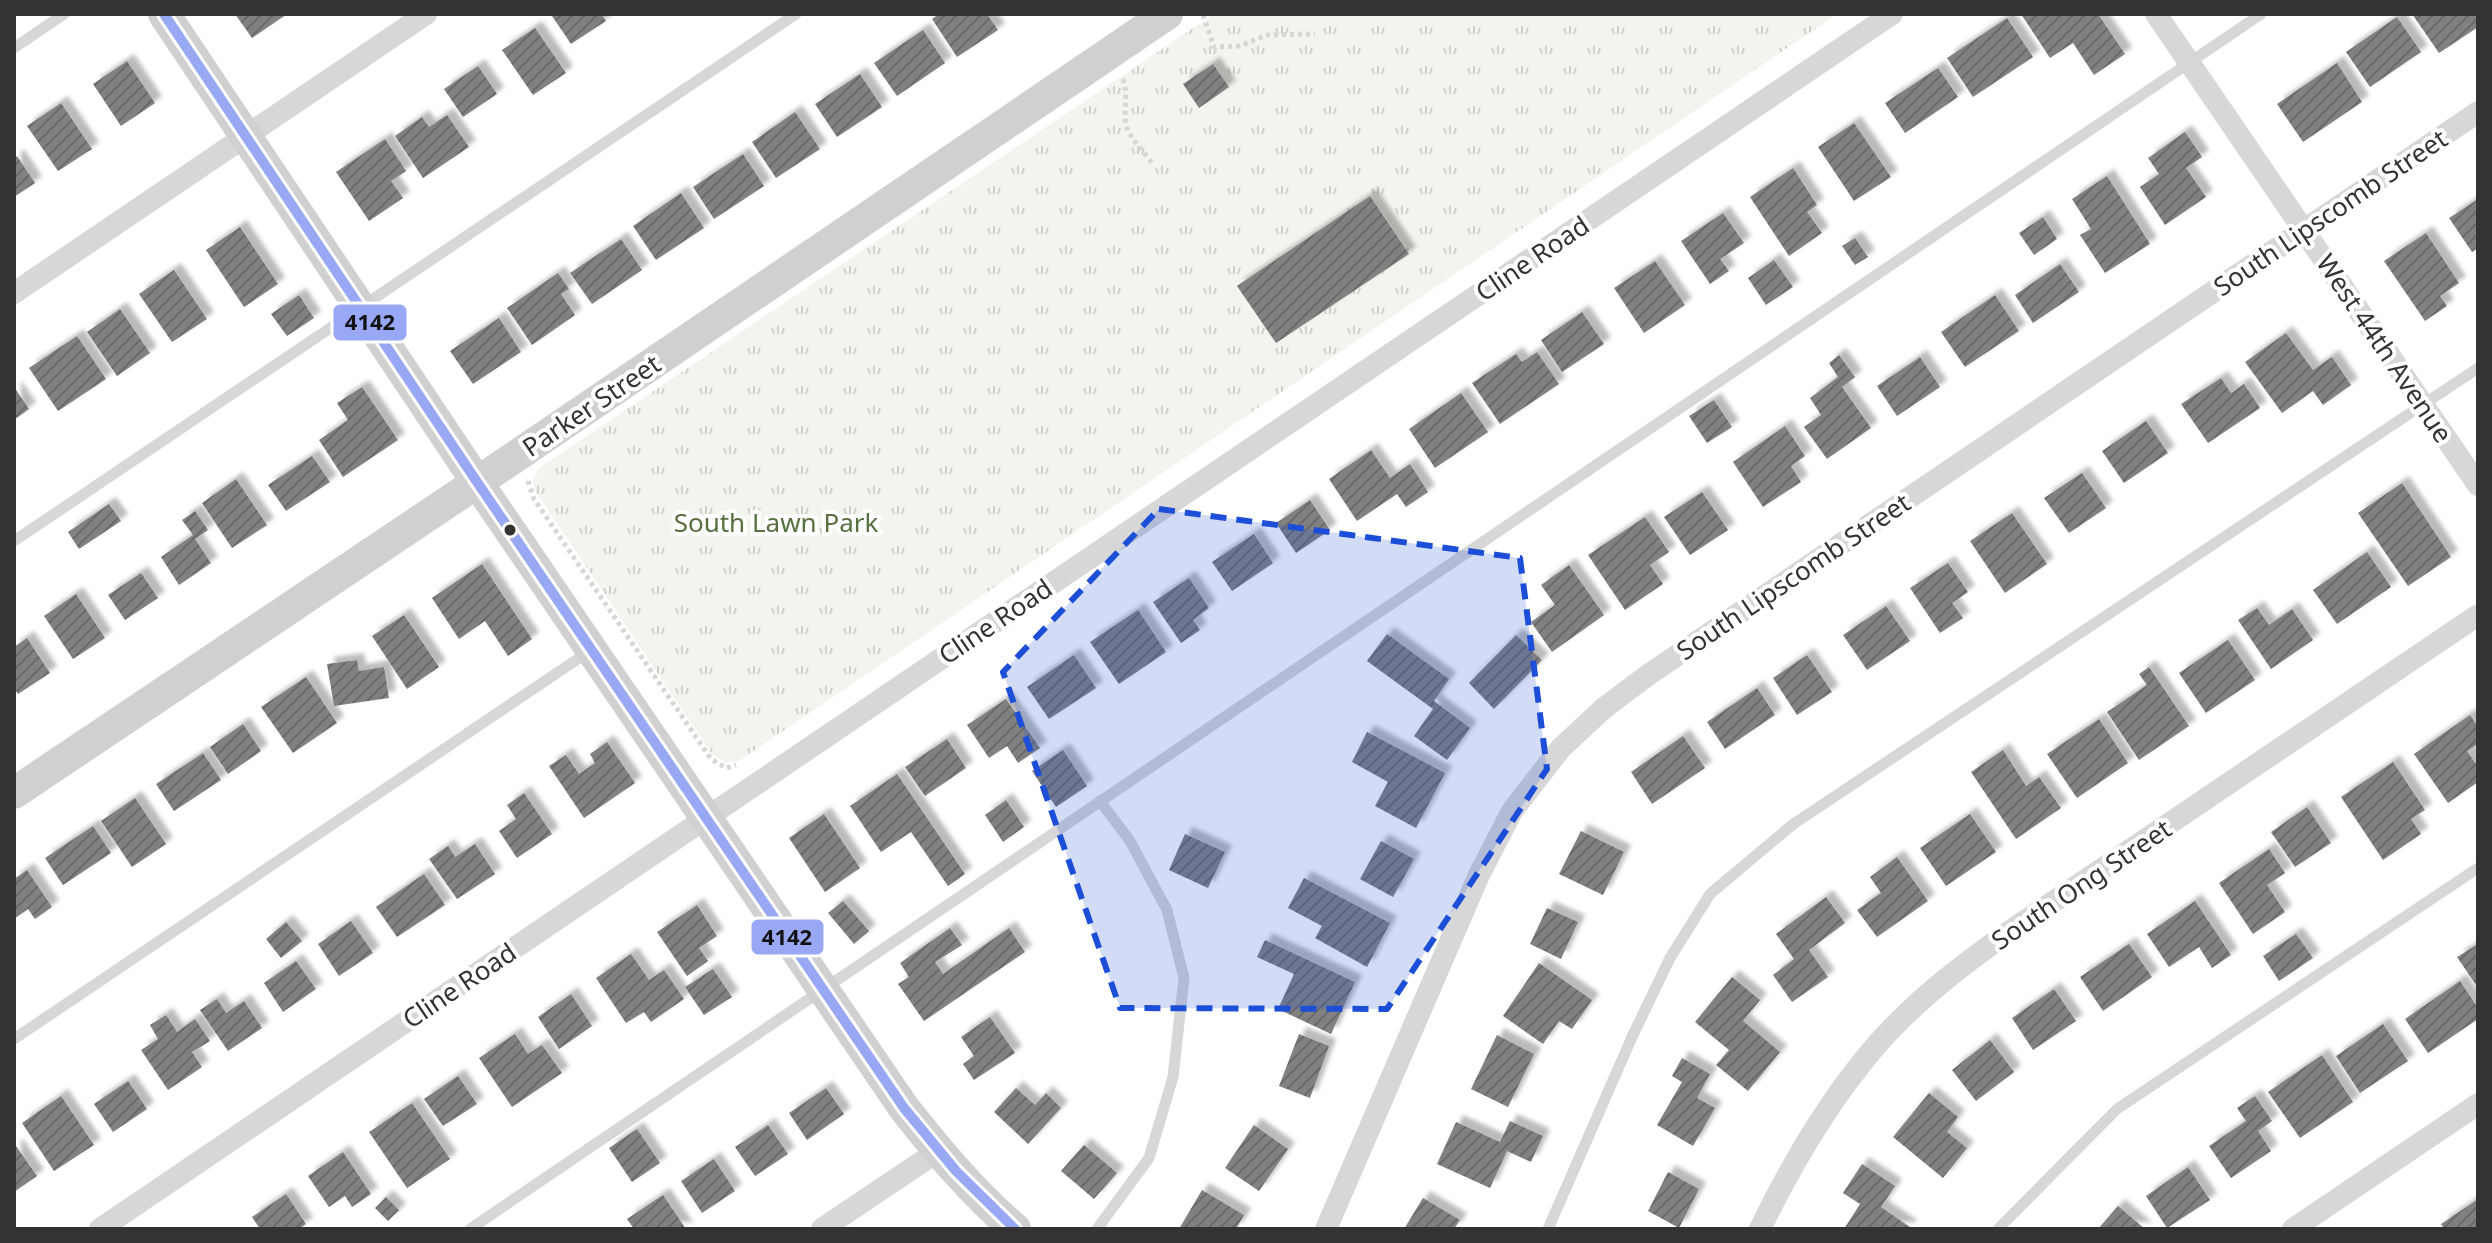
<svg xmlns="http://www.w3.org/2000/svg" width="2492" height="1243" viewBox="0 0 2492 1243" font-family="'Noto Sans',sans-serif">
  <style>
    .park { fill: url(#park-tufts) }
    .building { fill: url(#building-hatch); filter: url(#shadow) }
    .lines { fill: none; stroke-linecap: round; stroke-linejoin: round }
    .path { stroke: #d6d6d6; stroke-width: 5; stroke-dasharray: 4 4; stroke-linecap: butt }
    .lane { stroke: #d7d7d7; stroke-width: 11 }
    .street { stroke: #d7d7d7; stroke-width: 22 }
    .secondary { stroke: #d0d0d0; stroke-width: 32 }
    .bus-1-casing { stroke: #fff; stroke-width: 16 }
    .bus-1 { stroke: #99a8f5; stroke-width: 10 }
    .marked { fill: #1d4ed8; fill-opacity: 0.2; stroke: #1d4ed8; stroke-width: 6; stroke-dasharray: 16 10; stroke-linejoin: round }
    .bus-dot { fill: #333; stroke: #fff; stroke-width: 3 }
    .labels { text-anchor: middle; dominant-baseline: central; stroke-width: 8; stroke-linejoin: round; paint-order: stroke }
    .street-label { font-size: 26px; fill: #333; stroke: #fff }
    .park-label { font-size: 26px; fill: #56703f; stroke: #fff }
    .line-badge { stroke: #fff; stroke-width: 3 }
    .pale-badge-label { font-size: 22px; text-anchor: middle; font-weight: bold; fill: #111 }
  </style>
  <defs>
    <pattern id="park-tufts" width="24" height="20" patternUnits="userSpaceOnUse" patternTransform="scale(2)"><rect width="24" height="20" fill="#f1f5ed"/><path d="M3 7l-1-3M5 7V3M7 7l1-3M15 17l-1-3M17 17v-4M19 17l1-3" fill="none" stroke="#cfd2cc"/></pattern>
    <pattern id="building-hatch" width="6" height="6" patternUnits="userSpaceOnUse" patternTransform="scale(2)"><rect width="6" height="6" fill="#818181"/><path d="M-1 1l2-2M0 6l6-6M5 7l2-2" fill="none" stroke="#6a6a6a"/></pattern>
    <filter id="shadow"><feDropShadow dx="7" dy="-7" stdDeviation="2" flood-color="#0004"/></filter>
  </defs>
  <rect width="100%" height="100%" fill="#fff"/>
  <path class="park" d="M1214,14H1837L739,761L725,762L712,754L535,491L533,479L539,468Z"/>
  <path class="building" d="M235,14H287L252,38Z
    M556,14H601L606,21L571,44L552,16Z
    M939,14H987L998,30L957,57L932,19Z
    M2021,14H2098L2125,54L2094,75L2073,43L2050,58Z
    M2412,14H2478V27L2439,53Z
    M2397,17L2421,52L2370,87L2346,52Z
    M2007,18L2033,57L1973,97L1947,58Z
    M535,28L566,73L533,95L502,50Z
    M923,30L945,63L897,96L874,63Z
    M127,61L155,103L121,126L93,84Z
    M2337,63L2362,102L2303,142L2277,104Z
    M1213,64L1229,87L1199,108L1183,84Z
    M478,66L497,94L463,117L444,89Z
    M1938,68L1958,97L1905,133L1885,103Z
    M860,74L882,107L837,137L815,104Z
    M61,103L92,149L58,171L27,126Z
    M795,112L820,149L776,178L752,142Z
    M447,115L469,147L423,178L395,136L422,117L429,127Z
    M1854,123L1891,177L1854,201L1818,147Z
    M2185,132L2202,157L2186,168L2206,197L2165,225L2140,187L2159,174L2148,158Z
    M385,139L406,171L391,181L403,198L369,221L336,172Z
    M743,154L764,186L714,219L693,187Z
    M17,156L35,183L14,197V159Z
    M1793,168L1817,205L1807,212L1822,233L1789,256L1750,197Z
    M2107,176L2150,244L2105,273L2080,235L2091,229L2072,199Z
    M681,193L704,228L656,260L633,226Z
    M1370,196L1409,254L1276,343L1237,286Z
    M2478,199V248L2472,252L2449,218Z
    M1723,213L1744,243L1720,259L1729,271L1710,284L1681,241Z
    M2043,217L2057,239L2034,255L2019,233Z
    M240,227L278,284L244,307L206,250Z
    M2426,233L2459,283L2440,296L2447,306L2425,321L2384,261Z
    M1855,238L1868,257L1855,265L1842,246Z
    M621,239L642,270L592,304L570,273Z
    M1774,260L1793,287L1766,305L1748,278Z
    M1655,261L1685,305L1644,333L1614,288Z
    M2060,264L2079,292L2033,323L2015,295Z
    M174,270L207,319L172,342L139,294Z
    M558,273L569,289L561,294L575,315L532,345L507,308Z
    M299,295L314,318L287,336L271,314Z
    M1995,295L2019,331L1965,367L1941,332Z
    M120,309L150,353L117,376L87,332Z
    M1582,312L1604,344L1562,372L1541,340Z
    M499,318L521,352L473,384L450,351Z
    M2286,333L2313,370L2332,357L2351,385L2323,405L2313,391L2282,413L2245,362Z
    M77,336L106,379L58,411L29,368Z
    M1537,352L1559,384L1500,424L1472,383L1516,354L1522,362Z
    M1839,355L1855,377L1842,387L1871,428L1827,459L1804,427L1821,415L1810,398L1838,377L1829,363Z
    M1920,357L1940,387L1897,416L1877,386Z
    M2221,378L2231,393L2244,384L2260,408L2208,443L2181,404Z
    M14,387L29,409L14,420Z
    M362,387L398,440L343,477L319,440L348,420L337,403Z
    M1461,393L1488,432L1435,468L1409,429Z
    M1714,400L1732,427L1707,443L1689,416Z
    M2146,421L2168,453L2124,483L2102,451Z
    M1785,426L1805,456L1791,466L1801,482L1763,507L1733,462Z
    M1371,450L1390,478L1410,464L1428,492L1406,507L1397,494L1357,521L1329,479Z
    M312,456L330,482L286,511L268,485Z
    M2082,473L2106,508L2069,533L2044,498Z
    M236,479L267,525L232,548L202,503Z
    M2402,483L2451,557L2408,586L2358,513Z
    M1702,492L1728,530L1690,555L1664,517Z
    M1310,500L1330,530L1296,553L1276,523Z
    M109,504L121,521L79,549L68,532Z
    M195,511L208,530L195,539L211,563L179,585L161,557L193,535L182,520Z
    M2012,513L2047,564L2005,593L1970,541Z
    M1645,517L1669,552L1650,565L1663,584L1625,610L1588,555Z
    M1254,534L1273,563L1232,591L1212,562Z
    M2367,552L2391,587L2337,624L2313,590Z
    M1948,563L1968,592L1952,603L1963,618L1940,633L1910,588Z
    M482,564L532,639L508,656L485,621L459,639L432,598Z
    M1569,565L1604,615L1552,652L1531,622L1555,605L1541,585Z
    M141,573L158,598L125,620L108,595Z
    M1189,578L1209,608L1193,620L1200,630L1181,643L1153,602Z
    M76,594L105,638L73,659L44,616Z
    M1886,606L1910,641L1867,670L1843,635Z
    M2257,608L2269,625L2292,609L2313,640L2271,669L2238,620Z
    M1138,610L1166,652L1119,684L1090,642Z
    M404,615L439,667L407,689L372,636Z
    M1387,634L1449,679L1434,701L1470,728L1447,760L1414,736L1433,709L1367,661Z
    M1516,635L1542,660L1494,709L1469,683Z
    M27,638L50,673L18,694L14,688V647Z
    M2228,640L2255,680L2206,713L2179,673Z
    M1074,655L1096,688L1049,719L1027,687Z
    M1807,655L1832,692L1797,715L1773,678Z
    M357,660L359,671L384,667L389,698L334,706L327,664Z
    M2149,667L2189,726L2139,760L2107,712L2147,685L2139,674Z
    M306,677L337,723L293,753L261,707Z
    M1757,688L1775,715L1725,749L1707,722Z
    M1006,699L1040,748L1018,763L1007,746L989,758L967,725Z
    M2470,715L2478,727V744L2467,751L2478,767V782L2448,803L2414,754Z
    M2099,719L2128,763L2077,798L2047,754Z
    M243,724L261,751L228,774L210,747Z
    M1367,732L1445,773L1416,828L1375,806L1388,782L1352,762Z
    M1683,736L1705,768L1652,804L1631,772Z
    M947,739L966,768L925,796L905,767Z
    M607,742L635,783L584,818L549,766L566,755L579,774L595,763L590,754Z
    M1063,750L1087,786L1056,807L1032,771Z
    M2003,750L2026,786L2039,777L2061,808L2016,839L1971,772Z
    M203,753L221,780L174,811L156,784Z
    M2393,762L2425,810L2411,819L2421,834L2383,860L2341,797Z
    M897,774L965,874L948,886L911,832L881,852L850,806Z
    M524,793L552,834L517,858L499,831L516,819L507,805Z
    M135,798L166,844L132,867L101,821Z
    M1006,800L1024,827L1003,842L985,815Z
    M2307,807L2331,843L2295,867L2271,832Z
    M824,814L860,868L825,892L789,838Z
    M1970,814L1996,852L1946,886L1920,848Z
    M93,826L111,853L63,885L45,858Z
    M1581,831L1624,852L1603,895L1559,874Z
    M1185,834L1225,852L1208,888L1169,870Z
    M1381,841L1414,859L1393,897L1360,879Z
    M475,844L495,874L457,899L429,859L448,846L455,857Z
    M2269,849L2285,873L2267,885L2285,912L2253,934L2219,883Z
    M1897,857L1928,901L1877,937L1857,910L1881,893L1870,877Z
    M27,870L52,907L35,919L28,909L14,919V879Z
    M424,874L445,905L397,937L376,907Z
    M1304,878L1390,923L1367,967L1315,938L1322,926L1288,908Z
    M1826,897L1845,923L1809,950L1828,977L1792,1002L1773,975L1794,959L1776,934Z
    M843,901L869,931L854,944L828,913Z
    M2195,901L2231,955L2212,968L2199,947L2169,967L2147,934Z
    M697,905L717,936L699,948L708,961L687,976L657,932Z
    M1547,908L1578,922L1561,959L1530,944Z
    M351,921L373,953L339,976L318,944Z
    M286,922L302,941L281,958L266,939Z
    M950,928L962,945L935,962L943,974L1009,928L1025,952L924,1021L898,984L909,977L900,963Z
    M2296,934L2313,958L2279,981L2263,956Z
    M1265,940L1355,982L1331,1034L1278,1009L1294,974L1257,957Z
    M2129,944L2152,977L2103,1011L2080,977Z
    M2478,944V988L2457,957Z
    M631,954L649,980L664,970L684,999L651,1022L644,1012L626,1023L596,978Z
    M296,961L316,989L283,1012L264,983Z
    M1539,963L1592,1000L1572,1029L1559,1021L1543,1044L1503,1016Z
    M713,969L732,997L704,1015L685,987Z
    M1732,977L1760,1000L1743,1021L1780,1052L1748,1091L1716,1065L1729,1050L1695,1022Z
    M2460,981L2478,1008V1019L2428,1053L2405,1019Z
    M2054,989L2076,1021L2033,1050L2012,1018Z
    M571,994L592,1026L559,1049L538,1017Z
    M217,999L226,1013L244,1001L262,1028L228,1051L200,1010Z
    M166,1015L177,1032L195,1019L210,1041L192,1052L202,1067L168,1090L141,1050L158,1039L150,1025Z
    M990,1017L1015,1053L974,1080L963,1064L974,1056L961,1037Z
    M2383,1024L2408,1061L2360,1093L2336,1056Z
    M515,1034L528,1054L542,1045L562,1073L512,1107L479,1058Z
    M1299,1034L1329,1046L1310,1098L1279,1086Z
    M1497,1035L1534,1054L1508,1107L1471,1089Z
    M1990,1040L2014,1072L1976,1101L1952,1070Z
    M2322,1055L2353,1102L2300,1138L2268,1092Z
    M1682,1058L1710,1074L1697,1098L1715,1108L1693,1146L1657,1125L1682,1082L1672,1076Z
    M458,1076L477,1104L443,1126L424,1099Z
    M128,1081L147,1109L113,1132L94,1104Z
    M826,1088L844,1114L807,1140L789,1113Z
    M1016,1088L1035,1105L1046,1093L1061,1108L1028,1144L994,1112Z
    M1929,1093L1958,1117L1947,1132L1967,1148L1943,1178L1893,1137Z
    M61,1096L94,1145L54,1171L22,1123Z
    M2255,1096L2272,1121L2258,1131L2271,1151L2231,1178L2209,1146L2246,1121L2237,1108Z
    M412,1103L450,1159L407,1188L369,1132Z
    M1510,1121L1543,1136L1531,1162L1507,1151L1490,1188L1437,1164L1456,1122L1500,1142Z
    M768,1125L788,1154L755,1176L735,1147Z
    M1254,1125L1288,1149L1259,1191L1225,1168Z
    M637,1129L660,1163L632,1182L609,1148Z
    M1084,1145L1117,1173L1094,1199L1061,1171Z
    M16,1146L37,1176L14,1192V1147Z
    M343,1152L371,1194L352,1207L345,1196L329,1207L308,1176Z
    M714,1159L735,1191L702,1213L681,1181Z
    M1862,1164L1895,1186L1881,1207L1910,1227L1909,1229H1844L1860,1204L1843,1193Z
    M2188,1167L2210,1200L2167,1228L2146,1196Z
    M1668,1172L1699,1189L1679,1228L1648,1211Z
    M1202,1190L1244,1215L1236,1229H1179Z
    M286,1194L306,1224L299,1229H260L252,1217Z
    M663,1195L686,1229H634L627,1219Z
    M386,1197L399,1210L388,1221L375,1208Z
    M1423,1198L1460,1220L1454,1229H1404Z
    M2478,1199V1229H2444L2441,1224Z
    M2118,1206L2145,1229H2098Z"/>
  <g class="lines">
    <path class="path" d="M1203,15L1214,47L1240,46L1267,35L1315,34
      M1123,79C1129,98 1123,110 1126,125C1130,139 1144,152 1153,164
      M528,481L534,499L711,759L726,768L736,765"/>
    <path class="lane" d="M14,48L64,14
      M14,541L796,14
      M14,1039L591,650
      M470,1229L2261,14
      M1097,1229L1149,1158L1173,1077L1184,978L1167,910L1130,841L1100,801
      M1548,1229L1632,1037L1670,958L1710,894L1792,825L2478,368
      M1998,1229L2117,1109L2478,868"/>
    <path class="street" d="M2156,14L2478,485
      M14,293L426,14
      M100,1229L1892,14
      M822,1229L938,1151
      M1326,1229L1479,875L1512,811L1561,748L1604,708L1648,675L2478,112
      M1760,1229C1791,1165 1827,1103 1874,1048C1915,1000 1967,961 2019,925L2478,615
      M2293,1229L2478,1104"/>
    <path class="secondary" d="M164,14L477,482L904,1108C938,1151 973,1193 1015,1229
      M14,793L509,461L1167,14"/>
    <defs>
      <path id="bus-1" d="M164,14L477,482L904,1108L956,1171L1015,1229"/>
    </defs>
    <use href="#bus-1" class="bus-1-casing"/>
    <use href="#bus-1" class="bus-1"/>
  </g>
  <path class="marked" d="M1159,509L1520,558L1547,769L1387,1009L1120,1008L1003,672Z"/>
  <circle class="bus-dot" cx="510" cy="530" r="7"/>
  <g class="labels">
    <g class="street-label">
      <text transform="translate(2330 212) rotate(-34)">South Lipscomb Street</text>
      <text transform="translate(1532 258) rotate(-34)">Cline Road</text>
      <text transform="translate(2385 348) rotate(56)">West 44th Avenue</text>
      <text transform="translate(591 405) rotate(-34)">Parker Street</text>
      <text transform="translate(1793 576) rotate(-34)">South Lipscomb Street</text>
      <text transform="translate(995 621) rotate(-34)">Cline Road</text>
      <text transform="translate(2081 884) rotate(-34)">South Ong Street</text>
      <text transform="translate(459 985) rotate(-34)">Cline Road</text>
    </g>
    <g class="park-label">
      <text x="776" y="522">South Lawn Park</text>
    </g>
  </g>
  <g class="line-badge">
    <rect x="332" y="303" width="76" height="39" rx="8" fill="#99a8f5"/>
    <rect x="750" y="918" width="75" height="38" rx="8" fill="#99a8f5"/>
  </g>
  <g class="pale-badge-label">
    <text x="370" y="330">4142</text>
    <text x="787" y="945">4142</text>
  </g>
  <rect width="2492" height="1243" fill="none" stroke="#333333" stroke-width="32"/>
</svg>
